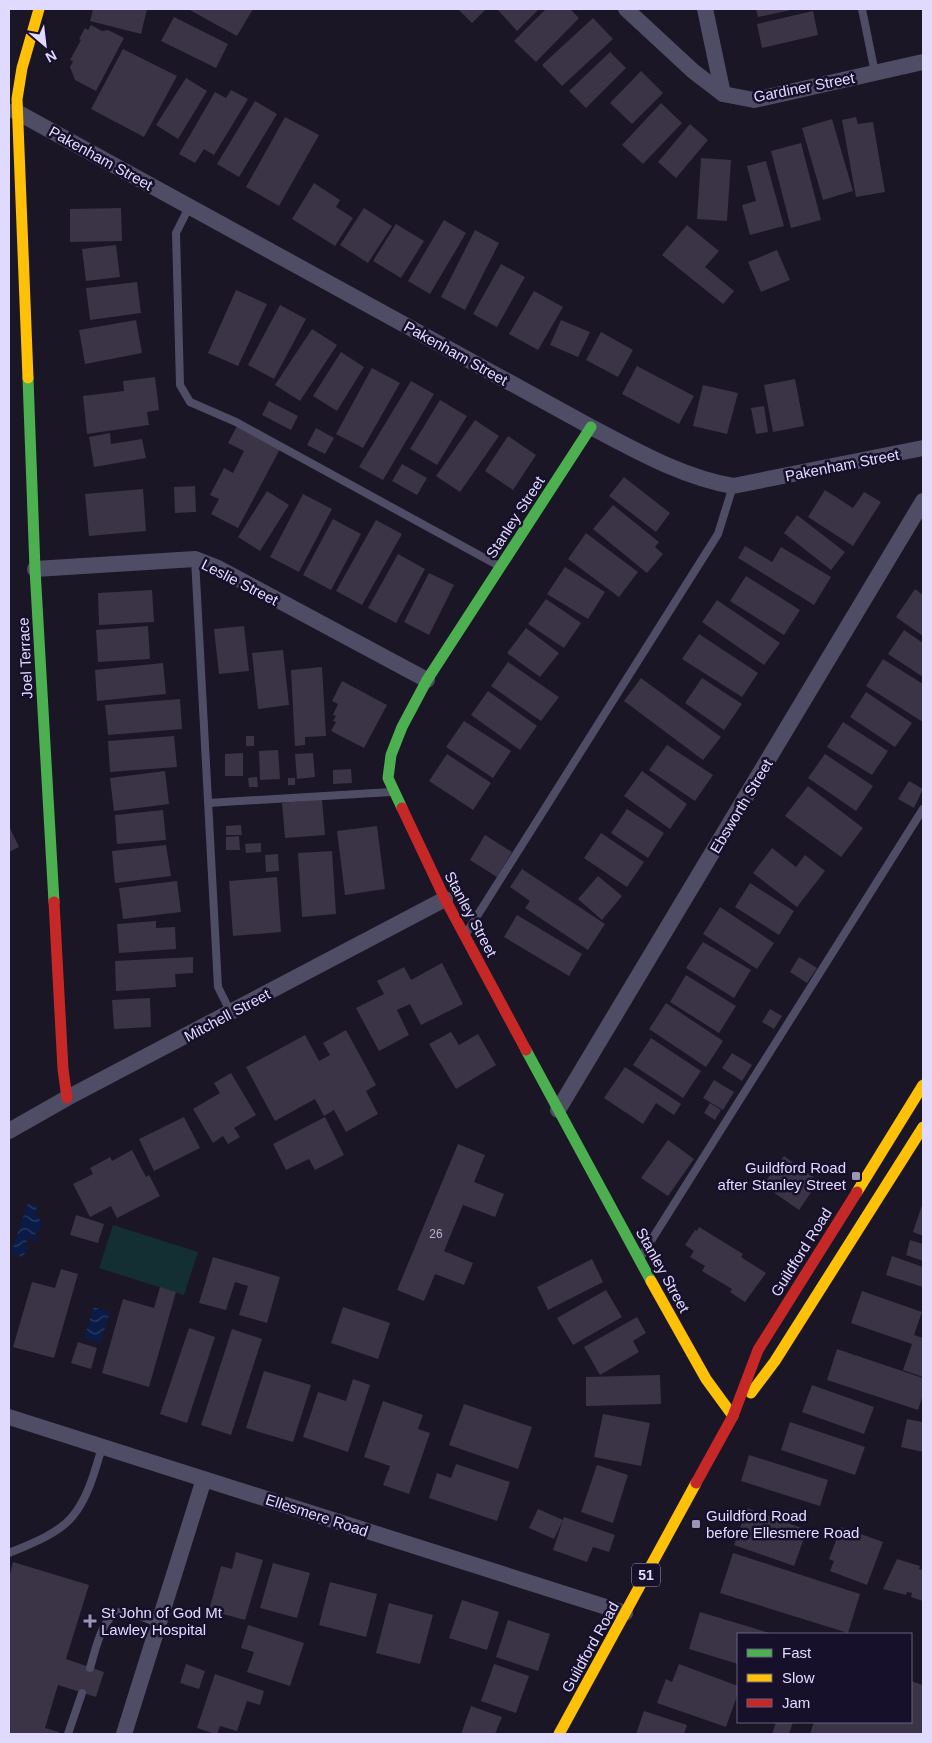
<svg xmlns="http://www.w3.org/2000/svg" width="932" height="1743" viewBox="0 0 932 1743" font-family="Helvetica,sans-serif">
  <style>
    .pitch { fill: #142f33 }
    .water { fill: url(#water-waves) }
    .building { fill: #3a3446 }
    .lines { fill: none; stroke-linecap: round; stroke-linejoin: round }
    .lane { stroke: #4f4c65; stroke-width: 8 }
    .street { stroke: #4f4c65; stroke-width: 16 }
    .fast { stroke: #4caf50; stroke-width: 11 }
    .slow { stroke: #ffc107; stroke-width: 11 }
    .jam { stroke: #c62828; stroke-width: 11 }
    .poi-dot { fill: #9b95b3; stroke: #17102b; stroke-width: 2 }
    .labels { text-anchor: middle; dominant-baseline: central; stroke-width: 5; stroke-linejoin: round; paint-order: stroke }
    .number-label { font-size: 12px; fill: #b7b0d1 }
    .shield { fill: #17102b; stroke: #a49dbf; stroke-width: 1 }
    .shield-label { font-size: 14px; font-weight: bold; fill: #e1daff }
    .street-label { font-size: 15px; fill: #e1daff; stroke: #17102b }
    .poi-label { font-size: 15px; fill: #e1daff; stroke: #17102b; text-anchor: start }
  </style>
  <defs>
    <pattern id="water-waves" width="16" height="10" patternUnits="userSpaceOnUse" patternTransform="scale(1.25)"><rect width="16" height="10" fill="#0b1b47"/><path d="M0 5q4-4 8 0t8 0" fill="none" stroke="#2e3c63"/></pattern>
  </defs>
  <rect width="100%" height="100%" fill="#1a1625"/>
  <path class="pitch" d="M113,1225L198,1252L184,1295L99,1268Z"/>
  <path class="water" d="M28,1203L37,1206L35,1214L42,1223L39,1231L35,1233L38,1239L33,1242L29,1236L25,1246L29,1248L22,1257L11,1253Z
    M94,1307L110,1312L100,1343L84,1338Z"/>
  <path class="building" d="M93,9H147L141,34L90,21Z
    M188,9H253L237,36Z
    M458,9H486L472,23Z
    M497,9H539L517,31Z
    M546,9H570L579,18L536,62L514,41Z
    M756,9H791V10L758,17Z
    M813,11L818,35L762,48L757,24Z
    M174,17L228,44L216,68L161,41Z
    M593,18L613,39L562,86L542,65Z
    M91,25L102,31L108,30L124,38L96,91L75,80L70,67L73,61L70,60L81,40L79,39L85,28L88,30Z
    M123,49L177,76L144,137L91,109Z
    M610,52L626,68L586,108L569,91Z
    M641,71L663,93L632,124L610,103Z
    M186,78L207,91L178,139L156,125Z
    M231,90L248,99L214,155L204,149L195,163L179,154L215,92L226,98Z
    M255,101L277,114L239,177L217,164Z
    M661,103L682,123L643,164L622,145Z
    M285,117L319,135L279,206L246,187Z
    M856,117L858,124L873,122L885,192L856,197L842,120Z
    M832,119L853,191L823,200L802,128Z
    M690,124L708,140L676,178L658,162Z
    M801,143L821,220L791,228L771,151Z
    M701,158L731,160L727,221L697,219Z
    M766,161L784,226L750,235L742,205L756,201L747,166Z
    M314,183L340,200L336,207L353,218L335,246L292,219Z
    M121,208L122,241L70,242V209Z
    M364,208L392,226L368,263L340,245Z
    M444,220L466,233L430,294L408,281Z
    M396,224L424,241L401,278L373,261Z
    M687,225L719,251L705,267L734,291L723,304L662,255Z
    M475,230L499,243L465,310L441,297Z
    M116,245L120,277L86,281L82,249Z
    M777,250L790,280L761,292L748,262Z
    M501,264L525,277L497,327L473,314Z
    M137,282L141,313L90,320L86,288Z
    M236,290L267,304L238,366L208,353Z
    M534,291L563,307L538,350L509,334Z
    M280,305L306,319L274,379L248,365Z
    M136,320L142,353L85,364L79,330Z
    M561,320L590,332L578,357L550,345Z
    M312,329L337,345L300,401L275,385Z
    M601,332L633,350L618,377L586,360Z
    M341,352L364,367L337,411L313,396Z
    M637,366L694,396L679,424L622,394Z
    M372,368L400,383L363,448L336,434Z
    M155,377L159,410L147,412L149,425L87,434L83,396L124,391L123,381Z
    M795,379L804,426L773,432L764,385Z
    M411,381L434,394L383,480L359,467Z
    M703,385L738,393L727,434L693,426Z
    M440,400L467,416L437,465L410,449Z
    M269,401L298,416L291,430L262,415Z
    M764,406L768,432L756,434L751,408Z
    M475,420L499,436L460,492L436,476Z
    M237,426L280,449L238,528L211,514L219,499L210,495L224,468L233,473L244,451L228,443Z
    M316,428L334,438L325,454L307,445Z
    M110,433L111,444L142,439L146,458L94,467L89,437Z
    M508,436L536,455L513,490L485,471Z
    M402,464L427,478L417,495L392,481Z
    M624,477L670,513L656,532L609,496Z
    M195,486L196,512L175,513L174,487Z
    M143,489L146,531L89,536L85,494Z
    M825,490L853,508L864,492L881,502L853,546L808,517Z
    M267,491L289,505L260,551L238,537Z
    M303,494L332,509L299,572L270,557Z
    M613,505L659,542L655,547L663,554L647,573L593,529Z
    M797,515L845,552L831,570L784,533Z
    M333,519L361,534L331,590L303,575Z
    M376,520L402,534L362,605L336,591Z
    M586,533L638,572L619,597L568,559Z
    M745,546L772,562L781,547L831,577L814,605L738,558Z
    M398,554L425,569L396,623L368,608Z
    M565,567L605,592L588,619L547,594Z
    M429,573L454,585L429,635L404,622Z
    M746,576L800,610L784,635L730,601Z
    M915,589L923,595V636L896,617Z
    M152,590L154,622L99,625L98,593Z
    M546,599L581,623L564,648L528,624Z
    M717,600L780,643L764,665L702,622Z
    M148,626L150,659L98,662L96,630Z
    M244,626L249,671L219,674L214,629Z
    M526,628L559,653L540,677L507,653Z
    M904,630L923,643V677L888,654Z
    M699,634L758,673L742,697L682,659Z
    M283,650L289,705L258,709L252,653Z
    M883,659L923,684V722L866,686Z
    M508,662L559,697L541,721L491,686Z
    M163,663L166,694L97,701L95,670Z
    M322,667L326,736L305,737V745L295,746L291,670Z
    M641,678L721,737L703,760L624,701Z
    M702,678L742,704L724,730L685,703Z
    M342,681L387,705L364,748L331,731L336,722L333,721L336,716L333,715L338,704L332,701Z
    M488,691L537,726L520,750L471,715Z
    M866,692L912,723L895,747L850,717Z
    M180,699L182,729L108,735L105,705Z
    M464,721L511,751L493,778L446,747Z
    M843,722L888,751L872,775L827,747Z
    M174,736L177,767L110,772L108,741Z
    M246,736H254V746H246Z
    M667,745L713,775L695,801L649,770Z
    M278,750L280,779L260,780L259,751Z
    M243,753V776H225V754Z
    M313,753L315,777L297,779L295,754Z
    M447,754L491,783L473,810L429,781Z
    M825,754L873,786L856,811L808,778Z
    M351,769L352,783L333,784V770Z
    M165,771L169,804L114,811L110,778Z
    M642,771L687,804L670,829L624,796Z
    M257,777L258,787H249L248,778Z
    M288,778H295V785H288Z
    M909,781L923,789L914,808L898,799Z
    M808,786L863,828L841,857L785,816Z
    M322,799L325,835L285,838L282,803Z
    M627,809L664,833L648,858L611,833Z
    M163,810L166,840L117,844L115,815Z
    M241,825L242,835H226V826Z
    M9,826L19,847L9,852Z
    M377,826L385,889L345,895L337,831Z
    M601,833L644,862L627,887L584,858Z
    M485,835L512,852L497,877L470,860Z
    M239,836L240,850H226V837Z
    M261,843V852L246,853L245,844Z
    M166,845L171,876L115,883L112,851Z
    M772,848L796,867L805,855L825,871L797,907L753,873Z
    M332,851L336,914L302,917L298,853Z
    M278,854L279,871L266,872L265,855Z
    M522,869L605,924L588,950L525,908L530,901L510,887Z
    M598,876L622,896L602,920L578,899Z
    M277,877L281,932L233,936L229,881Z
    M177,881L181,912L123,919L119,888Z
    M750,883L794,911L779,935L735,907Z
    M720,907L774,943L757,969L703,934Z
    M517,915L582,954L569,976L504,937Z
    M156,921V928L175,927L176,949L119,953L117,924Z
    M703,942L751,970L734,998L686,968Z
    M193,957V973L175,974L176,987L116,991L115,961Z
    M799,957L817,968L807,983L790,972Z
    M442,963L463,1004L421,1025L410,1004L397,1010L409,1035L379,1051L356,1008L384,994L377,981L404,967L411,980Z
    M686,975L736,1006L719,1033L670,1002Z
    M150,998L151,1027L114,1029L112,1000Z
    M666,1003L723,1041L706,1067L649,1029Z
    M770,1009L782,1016L774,1029L762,1022Z
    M346,1030L376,1085L366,1091L378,1114L346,1132L334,1110L324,1116L315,1099L275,1121L246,1067L305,1035L319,1061L330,1055L323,1043Z
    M451,1032L459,1045L478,1034L496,1065L456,1089L429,1044Z
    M651,1038L701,1071L683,1098L633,1065Z
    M732,1053L752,1065L742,1081L722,1068Z
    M625,1067L681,1104L674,1115L656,1103L643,1124L604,1098Z
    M231,1073L256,1115L234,1128L240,1137L228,1144L223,1136L213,1143L193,1109L220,1093L214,1083Z
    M714,1080L734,1092L723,1110L703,1098Z
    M710,1103L721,1110L715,1120L704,1113Z
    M184,1117L200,1148L154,1171L139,1139Z
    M325,1117L344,1155L315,1170L309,1159L286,1170L273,1144Z
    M668,1140L694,1159L668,1196L641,1178Z
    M458,1144L485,1155L474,1182L504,1194L495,1217L463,1205L444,1251L473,1263L464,1285L435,1274L424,1301L397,1290Z
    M132,1150L146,1177L149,1175L160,1196L117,1218L111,1206L90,1217L73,1184L93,1174L90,1168L110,1157L112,1161Z
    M784,1156L819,1181L799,1210L763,1185Z
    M923,1202V1236L913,1232Z
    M76,1215L104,1224L98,1243L70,1235Z
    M699,1227L743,1254L741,1257L766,1273L745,1302L730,1292L732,1289L702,1271L705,1266L690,1257L694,1251L685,1245L695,1230L697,1231Z
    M910,1240L923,1244V1261L906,1255Z
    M892,1256L923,1267V1287L886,1275Z
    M213,1257L280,1277L267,1323L239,1315L248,1286L235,1282L226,1310L199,1303Z
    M592,1259L603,1282L548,1310L537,1287Z
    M61,1269L78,1274L54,1358L13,1347L32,1282L55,1288Z
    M160,1287L176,1292L149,1387L102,1373L123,1299L154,1308Z
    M606,1290L622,1317L573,1345L557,1318Z
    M862,1291L922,1312L914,1335L923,1338V1377L903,1370L912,1344L851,1323Z
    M343,1307L390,1323L378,1359L331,1343Z
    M637,1317L646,1333L633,1341L639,1352L600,1375L584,1347Z
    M189,1328L215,1337L187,1423L160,1414Z
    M232,1329L262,1339L231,1435L201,1425Z
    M78,1342L97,1348L91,1369L71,1363Z
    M837,1349L923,1378V1395L918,1410L827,1380Z
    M264,1371L311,1385L293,1442L246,1428Z
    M660,1375L661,1404L586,1406V1377Z
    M353,1379L370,1385L348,1452L303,1437L318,1392L346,1401Z
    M812,1385L874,1407L864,1434L802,1412Z
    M383,1401L423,1415L418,1429L430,1433L409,1494L383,1485L390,1466L364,1457Z
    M464,1404L532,1427L518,1469L449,1445Z
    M603,1414L650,1423L641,1466L594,1457Z
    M907,1419L923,1422V1452L901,1447Z
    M790,1422L865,1447L855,1475L781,1450Z
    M749,1455L828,1480L820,1506L741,1481Z
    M456,1464L510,1482L497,1521L429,1498L437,1473L451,1478Z
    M597,1465L628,1475L613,1523L581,1512Z
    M747,1508L807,1530L794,1566L734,1545Z
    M538,1509L563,1520L554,1539L529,1528Z
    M564,1517L615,1535L609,1552L593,1547L587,1562L553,1550Z
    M841,1527L883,1542L867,1585L830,1571L834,1561L829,1559Z
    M236,1552L263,1560L245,1620L209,1610L221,1566L232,1569Z
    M733,1553L860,1594L848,1633L720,1593Z
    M897,1559L920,1566L919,1569L923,1570V1601L911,1597L912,1593L907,1592L906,1595L883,1589Z
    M13,1562L89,1585L66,1659L104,1672L96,1697L58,1685L45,1728L59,1732V1734H9V1578Z
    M273,1563L310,1573L297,1618L260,1608Z
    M330,1582L377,1594L366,1637L319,1625Z
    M462,1600L499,1612L487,1650L449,1638Z
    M389,1603L433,1615L420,1664L376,1653Z
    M700,1612L773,1634H738V1664L689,1649Z
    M508,1620L550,1634L538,1671L496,1657Z
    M248,1625L304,1643L290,1686L247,1672L254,1652L241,1648Z
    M186,1664L205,1671L199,1689L180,1683Z
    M494,1664L529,1676L516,1713L481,1701Z
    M679,1664L738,1686V1693L726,1727L657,1703L666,1679L672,1682Z
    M215,1674L264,1691L260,1705L247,1701L237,1731L220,1726L217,1734H215L197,1728Z
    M911,1681L923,1685V1734H810L814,1722H911Z
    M471,1706L502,1717L495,1734H461Z
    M644,1711L687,1725L684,1734H636Z
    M776,1722H793L789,1734H772Z"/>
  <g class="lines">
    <path class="lane" d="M862,9L875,73
      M189,207L176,233L180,385L190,402L236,422L499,566
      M195,559L218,987L231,1013
      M208,803L391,792
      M467,932L718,534L733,486
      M642,1255L923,809
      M9,1553C28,1545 58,1534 72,1517C88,1498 95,1471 102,1447
      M90,1668C95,1652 102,1614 121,1612C133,1612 148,1620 159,1623
      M68,1734L82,1693"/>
    <path class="street" d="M626,9L693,71L723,94L754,100L923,62
      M705,9L723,94
      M15,111L591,427C637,451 682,477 733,486L923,448
      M35,569L195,559L218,568L427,680
      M558,1110L923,501
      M9,1131L67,1098L445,899
      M9,1417L625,1613
      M124,1734L204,1479"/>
    <path class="fast" d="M28,378L35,569L54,902
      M402,808L388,778L391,755L402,727L427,680L591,427
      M526,1050L651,1281"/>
    <path class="slow" d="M28,378L17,99L22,68L39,9
      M857,1192L923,1085
      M651,1281L706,1379L733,1416
      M751,1393L775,1361L923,1127
      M559,1734L696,1483"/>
    <path class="jam" d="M402,808L445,899L526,1050
      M54,902L63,1069L67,1098
      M696,1483L733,1416L758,1350L857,1192"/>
  </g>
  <g class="poi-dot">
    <rect x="851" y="1171" width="10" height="10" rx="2.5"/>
    <rect x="691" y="1519" width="10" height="10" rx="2.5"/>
    <path d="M87.5 1613.5h5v5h5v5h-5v5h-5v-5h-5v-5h5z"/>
  </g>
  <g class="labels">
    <g class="number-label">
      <text x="436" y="1234">26</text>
    </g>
    <rect class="shield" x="632" y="1563.5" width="28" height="23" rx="4"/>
    <g class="shield-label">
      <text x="646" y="1575">51</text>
    </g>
    <g class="street-label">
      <text transform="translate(804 87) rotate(-11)">Gardiner Street</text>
      <text transform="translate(101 158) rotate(29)">Pakenham Street</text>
      <text transform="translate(456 353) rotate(29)">Pakenham Street</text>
      <text transform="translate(842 465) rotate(-11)">Pakenham Street</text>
      <text transform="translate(515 517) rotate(-57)">Stanley Street</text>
      <text transform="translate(240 582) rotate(27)">Leslie Street</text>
      <text transform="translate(25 658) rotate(-93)">Joel Terrace</text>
      <text transform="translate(741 806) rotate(-59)">Ebsworth Street</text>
      <text transform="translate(471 914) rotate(62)">Stanley Street</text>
      <text transform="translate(227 1015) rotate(-28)">Mitchell Street</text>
      <text transform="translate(801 1252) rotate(-58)">Guildford Road</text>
      <text transform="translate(663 1270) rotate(61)">Stanley Street</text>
      <text transform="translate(317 1515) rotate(18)">Ellesmere Road</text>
      <text transform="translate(590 1647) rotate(-61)">Guildford Road</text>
    </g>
    <g class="poi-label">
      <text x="846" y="1167" text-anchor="end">Guildford Road<tspan x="846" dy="17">after Stanley Street</tspan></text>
      <text x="706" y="1515">Guildford Road<tspan x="706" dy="17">before Ellesmere Road</tspan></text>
      <text x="101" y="1612">St John of God Mt<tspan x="101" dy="17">Lawley Hospital</tspan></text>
    </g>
  </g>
  <rect width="932" height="1743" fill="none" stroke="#e1daff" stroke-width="20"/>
  <rect x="737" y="1633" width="175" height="90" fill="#17102b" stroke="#686180"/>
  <rect x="747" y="1649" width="25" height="8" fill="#4caf50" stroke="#686180"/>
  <text x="782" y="1658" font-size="15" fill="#e1daff">Fast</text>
  <rect x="747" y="1674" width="25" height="8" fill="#ffc107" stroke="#686180"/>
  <text x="782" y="1683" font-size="15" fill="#e1daff">Slow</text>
  <rect x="747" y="1699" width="25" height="8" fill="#c62828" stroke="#686180"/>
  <text x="782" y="1708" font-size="15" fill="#e1daff">Jam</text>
  <g transform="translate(45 45) rotate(152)" stroke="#17102b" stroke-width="4" paint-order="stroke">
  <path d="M0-4L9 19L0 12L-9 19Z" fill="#e1daff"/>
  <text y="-8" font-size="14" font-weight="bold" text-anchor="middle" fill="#e1daff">N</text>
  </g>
</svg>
